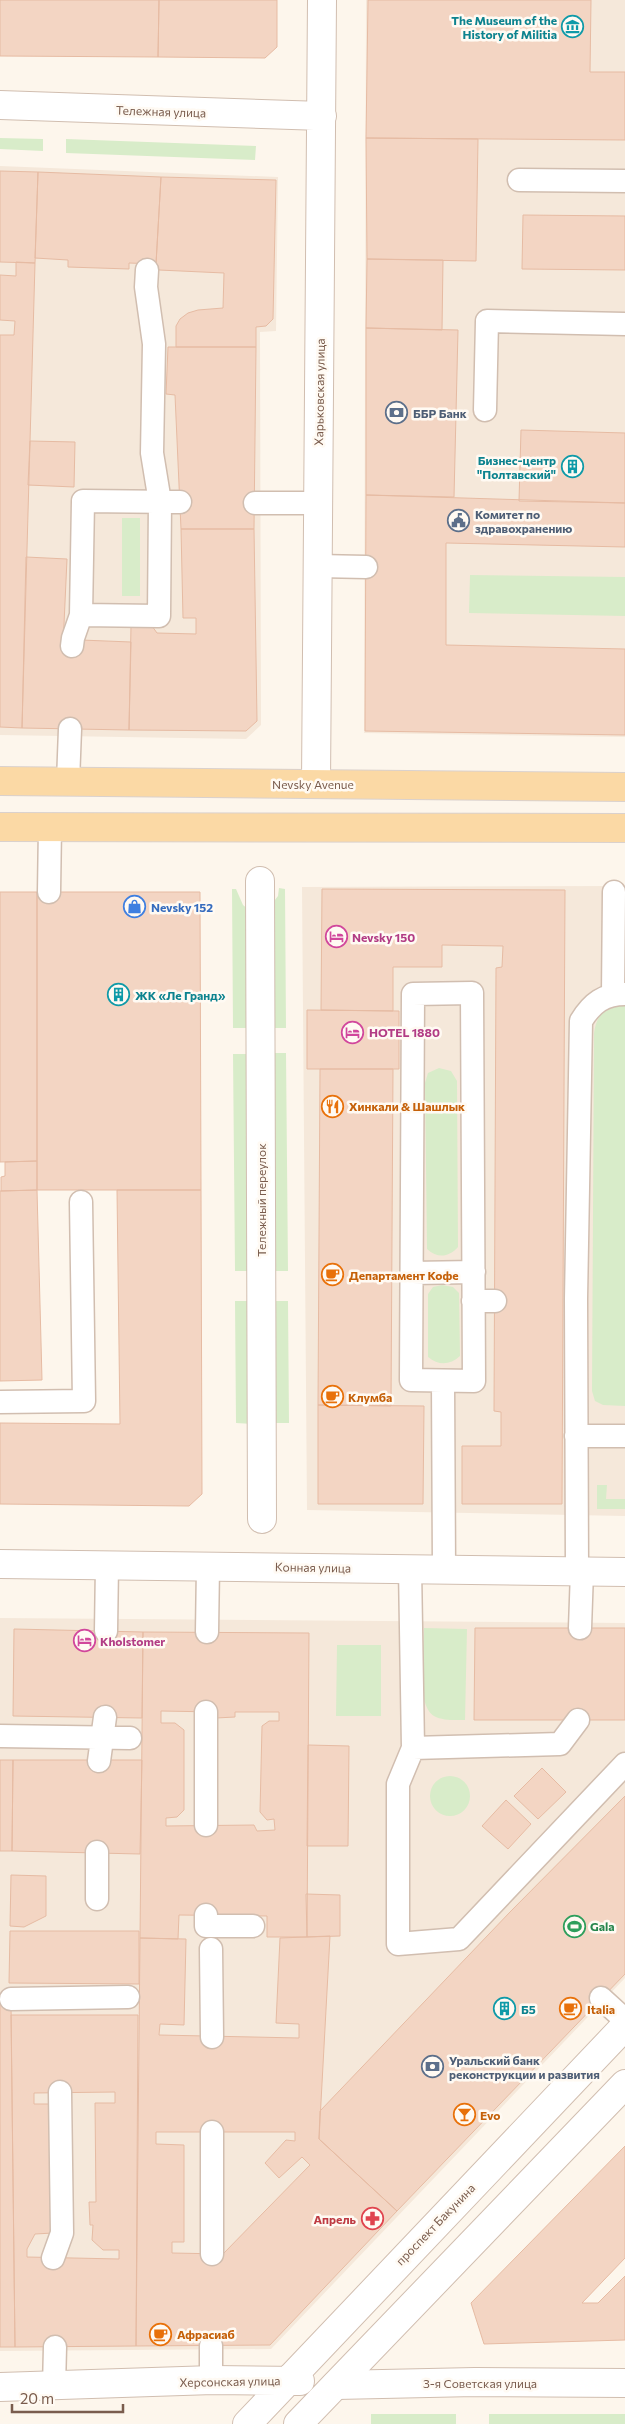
<svg xmlns="http://www.w3.org/2000/svg" width="625" height="2424" viewBox="0 0 625 2424" font-family="Commissioner,sans-serif">
  <style>
    .residential { fill: #f5e8da }
    .green { fill: #d8ecc9 }
    .building { fill: #f3d5c3; stroke: #e6bba3; fill-rule: evenodd }
    .lines { fill: none; stroke-linecap: round; stroke-linejoin: round }
    .service-casing { stroke: #d1beb0; stroke-width: 25 }
    .pedestrian-casing { stroke: #d1beb0; stroke-width: 30 }
    .minor-casing { stroke: #d1beb0; stroke-width: 30 }
    .tertiary-casing { stroke: #d1beb0; stroke-width: 30 }
    .primary-casing { stroke: #dad1cd; stroke-width: 30 }
    .service { stroke: #fff; stroke-width: 22 }
    .pedestrian { stroke: #fff; stroke-width: 28 }
    .minor { stroke: #fff; stroke-width: 28 }
    .tertiary { stroke: #fff; stroke-width: 28 }
    .primary { stroke: #fbd9a5; stroke-width: 28 }
    .labels { text-anchor: middle; dominant-baseline: central; stroke-width: 5; stroke-linejoin: round; paint-order: stroke }
    .culture-label { font-size: 12px; font-weight: bold; fill: #0d838f; stroke: #fffaf3; text-anchor: end }
    .street-label { font-size: 12px; fill: #7a5c4d; stroke: #fffaf3 }
    .service-label { font-size: 12px; font-weight: bold; fill: #4e5e75; stroke: #fffaf3; text-anchor: start }
    .shop-label { font-size: 12px; font-weight: bold; fill: #366cbe; stroke: #fffaf3; text-anchor: start }
    .hotel-label { font-size: 12px; font-weight: bold; fill: #b23c85; stroke: #fffaf3; text-anchor: start }
    .food-label { font-size: 12px; font-weight: bold; fill: #c56008; stroke: #fffaf3; text-anchor: start }
    .leisure-label { font-size: 12px; font-weight: bold; fill: #27864d; stroke: #fffaf3; text-anchor: start }
    .health-label { font-size: 12px; font-weight: bold; fill: #be3a42; stroke: #fffaf3; text-anchor: end }
  </style>
  <rect width="100%" height="100%" fill="#fdf6ec"/>
  <path class="residential" d="M366,0H625V737L364,733Z
    M0,166L278,177L276,331L260,332L261,725L246,739L0,735Z
    M625,886V1516L307,1510L302,887Z
    M0,1618L625,1623V1978L271,2349L0,2351Z"/>
  <path class="green" d="M0,138L43,139V151L0,149Z
    M66,139L256,146L255,160L66,153Z
    M122,518H140V596H122Z
    M470,575L625,577V616L469,613Z
    M279,888L285,889L286,1028H268V909L278,896Z
    M232,889H236L243,905L249,910L250,1028H233Z
    M619,1006H625V1406L603,1405L595,1401L592,1391L594,1033C597,1015 602,1011 619,1006Z
    M269,1053H286L288,1271H270Z
    M233,1054H250L252,1271H235Z
    M439,1068L451,1071L457,1081L458,1247C449,1257 438,1259 427,1249L425,1083L428,1073Z
    M442,1285L453,1287L459,1293L460,1356C450,1365 439,1366 428,1357V1294L433,1287Z
    M235,1301H252L253,1424L236,1423Z
    M271,1301H288L289,1423H272Z
    M597,1485H607L606,1499H625V1509H597Z
    M424,1628L467,1629L465,1720C456,1720 443,1721 434,1716C415,1704 424,1649 424,1628Z
    M337,1645H381V1716H336Z
    M430 1796a20 20 0 1 1 40 0a20 20 0 1 1-40 0Z
    M371,2414H456V2424H371Z
    M489,2414H625V2424H489Z"/>
  <path class="building" d="M0,0H159L158,57L0,56Z
    M159,0H277V47L265,58L158,57Z
    M368,0H591L590,72H625V140L366,138Z
    M366,138L478,139L476,261L367,259Z
    M0,171L38,172L35,263L0,262Z
    M38,172L161,177L156,264L129,263V269L68,267V260L35,258Z
    M161,177L276,180L273,319L266,326L256,327V347H176V326L180,319L188,313L198,310L223,308L224,273L159,270L156,264Z
    M523,215L625,216V270L522,269Z
    M367,259L443,260L442,330L366,328Z
    M16,262L35,263L22,728L0,727V335H14L15,321L0,320V275L16,276Z
    M366,328L458,330L454,497L366,495Z
    M168,347H256L254,529H181L175,395L166,394Z
    M521,430L625,433V503L519,501Z
    M30,441L75,442L74,487L28,485Z
    M366,495L625,503V547L446,543V645L625,649V735L365,731Z
    M181,529H254L257,721L246,731L129,730L131,626H152L157,633L196,634V618H183Z
    M26,557L67,559L63,646L81,640L131,642L129,730L22,728Z
    M322,889L565,890L562,1504H462V1446H501V1412L494,1411L496,968L502,967L503,946L442,945V967H393V1011L321,1010Z
    M0,892H37V1161L0,1162Z
    M37,892H200L201,1190H37Z
    M307,1010L399,1011V1069H307Z
    M320,1069H393L391,1406L318,1405Z
    M37,1161V1190L1,1191V1177L5,1176V1162Z
    M37,1190L42,1380L0,1381V1191Z
    M117,1190H201L202,1494L189,1506L0,1504V1423L120,1424Z
    M318,1405L424,1406L423,1504H318Z
    M475,1628H625V1720H474Z
    M14,1629L143,1632L142,1718L13,1716Z
    M143,1632L309,1633L307,1937H267V1916L179,1915L178,1939L140,1938ZM161,1711L215,1712L216,1718L235,1717V1712H279V1721H269L262,1726L260,1812L267,1820L274,1819L275,1830L257,1831L254,1825L166,1826V1818L177,1817L184,1810V1730L175,1723H161Z
    M308,1745L349,1746L348,1846H307Z
    M0,1760H13L12,1851H0Z
    M13,1760H142L140,1854L12,1851Z
    M542,1768L566,1792L538,1819L514,1796Z
    M625,1796V1974L397,2211L319,2139L320,2111L510,1912Z
    M506,1800L531,1824L508,1849L482,1826Z
    M11,1875L46,1876V1916L24,1927L10,1926Z
    M306,1894L340,1895V1936L307,1937Z
    M10,1931H139V1984L9,1983Z
    M330,1936L319,2139L397,2211L270,2345L136,2346L140,1938L186,1939L184,2025L160,2024L159,2035L299,2038V2024L276,2023L280,1938ZM156,2132H295V2141L286,2140L265,2163L279,2178L302,2157L310,2165L223,2254L172,2253V2242H184V2145L156,2144Z
    M0,2004H11L15,2347H0Z
    M11,2015H138L136,2346L15,2347ZM115,2092V2103H95L96,2202H89L90,2225H93L92,2240L103,2250H119V2259L27,2257V2249L35,2234L53,2233V2104H34V2093Z
    M625,2146V2258L582,2303H598L625,2276V2340L484,2344L471,2303Z"/>
  <g class="lines">
    <defs>
      <path id="service" d="M519,180L625,181
        M147,270L146,287L154,344L152,453L160,502L159,616L81,615L83,501L180,502
        M485,410L487,321L625,324
        M255,503H318
        M318,566L366,567
        M72,646L73,638L81,615
        M68,782L70,729
        M49,892L50,827
        M472,993L474,1381L411,1380L413,994Z
        M613,994L614,892
        M412,1273L474,1272
        M473,1301H495
        M443,1381L444,1569
        M0,1402L84,1401L81,1202
        M576,1436H625
        M410,1568L413,1748L398,1784V1944L459,1939L625,1764
        M577,1571L576,1299L581,1021C592,1003 604,994 625,994
        M580,1628L582,1571
        M106,1631L107,1565
        M207,1632L208,1566
        M206,1712V1825
        M0,1736L130,1738
        M413,1748L560,1744L578,1720
        M99,1761L105,1717
        M97,1852V1899
        M206,1915V1926H253
        M211,1949L212,2037
        M601,1998L625,2020
        M11,1999L128,1997
        M212,2132V2254
        M53,2258L62,2233L60,2092
        M211,2346V2381
        M54,2387L55,2347"/>
      <path id="pedestrian" d="M260,881L262,1519"/>
      <path id="minor" d="M0,105L322,116
        M316,784L322,0
        M0,1564L625,1572
        M336,2385L475,2382L625,2383"/>
      <path id="tertiary" d="M0,2387L213,2380L300,2381
        M247,2424L625,2026
        M298,2424L625,2084"/>
      <path id="primary" d="M0,781L625,787
        M0,827L625,828"/>
    </defs>
    <use href="#service" class="service-casing"/>
    <use href="#pedestrian" class="pedestrian-casing"/>
    <use href="#minor" class="minor-casing"/>
    <use href="#tertiary" class="tertiary-casing"/>
    <use href="#primary" class="primary-casing"/>
    <use href="#service" class="service"/>
    <use href="#pedestrian" class="pedestrian"/>
    <use href="#minor" class="minor"/>
    <use href="#tertiary" class="tertiary"/>
    <use href="#primary" class="primary"/>
  </g>
  <defs>
    <symbol id="museum-ring" viewBox="-11 -11 22 22"><circle r="9.5" fill="#fffaf3" stroke="#0f9aa8" stroke-width="1.5"/><path d="M0-6L6-3V-2H-6V-3ZM-5-1h2V3h-2ZM-1-1h2V3h-2ZM3-1h2V3H3ZM-6 4H6V6H-6Z" fill="#0f9aa8"/></symbol>
    <symbol id="bank-ring" viewBox="-11 -11 22 22"><circle r="9.5" fill="#fffaf3" stroke="#5c6f8a" stroke-width="1.5"/><path d="M-6-4H6V4H-6ZM0-2.3a2.3 2.3 0 1 0 0 4.6a2.3 2.3 0 1 0 0-4.6Z" fill="#5c6f8a"/></symbol>
    <symbol id="building-ring" viewBox="-11 -11 22 22"><circle r="9.5" fill="#fffaf3" stroke="#0f9aa8" stroke-width="1.5"/><path d="M-4-6H4V6H1V3H-1V6H-4ZM-2.5-4.3h1.7v1.8h-1.7ZM.8-4.3h1.7v1.8H.8ZM-2.5-1h1.7V.8h-1.7ZM.8-1h1.7V.8H.8Z" fill="#0f9aa8"/></symbol>
    <symbol id="civic-ring" viewBox="-11 -11 22 22"><circle r="9.5" fill="#fffaf3" stroke="#5c6f8a" stroke-width="1.5"/><path d="M-.6-6.5H3V-4.5H.6V-3L4-1V1h2V6H-6V1h2V-1L-.6-3ZM-1.2 2.5V6h2.4V2.5Z" fill="#5c6f8a"/></symbol>
    <symbol id="shop-ring" viewBox="-11 -11 22 22"><circle r="9.5" fill="#fffaf3" stroke="#3f7fe0" stroke-width="1.5"/><path d="M-5-2.5h2.3a2.7 3.5 0 0 1 5.4 0H5L5.5 6h-11ZM-1.5-2.5h3a1.5 2.3 0 0 0-3 0Z" fill="#3f7fe0"/></symbol>
    <symbol id="hotel-ring" viewBox="-11 -11 22 22"><circle r="9.5" fill="#fffaf3" stroke="#d1479c" stroke-width="1.5"/><path d="M-6-4.5h1.5V1H6V5H4.5V3h-9V5H-6ZM-4 0a1.8 1.8 0 1 1 3.6 0ZM.5 0V-2.5h3Q6-2.5 6 0Z" fill="#d1479c"/></symbol>
    <symbol id="restaurant-ring" viewBox="-11 -11 22 22"><circle r="9.5" fill="#fffaf3" stroke="#e8710a" stroke-width="1.5"/><path d="M-5-6h1v4h1v-4h1v4h1v-4h1v5L-1.5 .5V6h-2V.5L-5-1ZM5-6V6H3V1.5H1.5Q1.5-4 5-6Z" fill="#e8710a"/></symbol>
    <symbol id="cafe-ring" viewBox="-11 -11 22 22"><circle r="9.5" fill="#fffaf3" stroke="#e8710a" stroke-width="1.5"/><path d="M-5.5-4.5H6V0H3Q3 3.5 0 3.5H-2.5Q-5.5 3.5-5.5 0ZM3-3.2v2h1.7v-2ZM-6 4.5H4V6H-6Z" fill="#e8710a"/></symbol>
    <symbol id="stadium-ring" viewBox="-11 -11 22 22"><circle r="9.5" fill="#fffaf3" stroke="#2e9e5b" stroke-width="1.5"/><path d="M0-5a6.5 5 0 1 0 0 10a6.5 5 0 1 0 0-10ZM-3.5-1.8h7v3.6h-7Z" fill="#2e9e5b"/></symbol>
    <symbol id="bar-ring" viewBox="-11 -11 22 22"><circle r="9.5" fill="#fffaf3" stroke="#e8710a" stroke-width="1.5"/><path d="M-6-5H6L.8 .8V4.5H3.5V6h-7V4.5H-.8V.8Z" fill="#e8710a"/></symbol>
    <symbol id="pharmacy-ring" viewBox="-11 -11 22 22"><circle r="9.5" fill="#fffaf3" stroke="#e0444e" stroke-width="1.5"/><path d="M-2-6h4v4h4v4h-4v4h-4v-4h-4v-4h4Z" fill="#e0444e"/></symbol>
  </defs>
  <g fill-rule="evenodd">
    <use href="#museum-ring" x="560" y="14" width="25" height="25"/>
    <use href="#bank-ring" x="384" y="400" width="25" height="25"/>
    <use href="#building-ring" x="560" y="454" width="25" height="25"/>
    <use href="#civic-ring" x="446" y="508" width="25" height="25"/>
    <use href="#shop-ring" x="122" y="894" width="25" height="25"/>
    <use href="#hotel-ring" x="324" y="924" width="25" height="25"/>
    <use href="#building-ring" x="106" y="982" width="25" height="25"/>
    <use href="#hotel-ring" x="340" y="1020" width="25" height="25"/>
    <use href="#restaurant-ring" x="320" y="1094" width="25" height="25"/>
    <use href="#cafe-ring" x="320" y="1262" width="25" height="25"/>
    <use href="#cafe-ring" x="320" y="1384" width="25" height="25"/>
    <use href="#hotel-ring" x="72" y="1628" width="25" height="25"/>
    <use href="#stadium-ring" x="562" y="1914" width="25" height="25"/>
    <use href="#building-ring" x="492" y="1996" width="25" height="25"/>
    <use href="#cafe-ring" x="558" y="1996" width="25" height="25"/>
    <use href="#bank-ring" x="420" y="2054" width="25" height="25"/>
    <use href="#bar-ring" x="452" y="2102" width="25" height="25"/>
    <use href="#pharmacy-ring" x="360" y="2206" width="25" height="25"/>
    <use href="#cafe-ring" x="148" y="2322" width="25" height="25"/>
  </g>
  <g class="labels">
    <g class="culture-label">
      <text x="557" y="20">The Museum of the<tspan x="557" dy="14">History of Militia</tspan></text>
      <text x="556" y="460">Бизнес-центр<tspan x="556" dy="14">"Полтавский"</tspan></text>
      <text x="135" y="995" text-anchor="start">ЖК «Ле Гранд»</text>
      <text x="521" y="2009" text-anchor="start">Б5</text>
    </g>
    <g class="street-label">
      <text transform="translate(161 111) rotate(2)">Тележная улица</text>
      <text transform="translate(319 392) rotate(-89)">Харьковская улица</text>
      <text x="313" y="784">Nevsky Avenue</text>
      <text transform="translate(261 1200) rotate(-90)">Тележный переулок</text>
      <text transform="translate(313 1567) rotate(1)">Конная улица</text>
      <text transform="translate(435 2224) rotate(-46)">проспект Бакунина</text>
      <text transform="translate(230 2381) rotate(-1)">Херсонская улица</text>
      <text x="480" y="2383">3-я Советская улица</text>
    </g>
    <g class="service-label">
      <text x="413" y="413">ББР Банк</text>
      <text x="475" y="514">Комитет по<tspan x="475" dy="14">здравохранению</tspan></text>
      <text x="449" y="2060">Уральский банк<tspan x="449" dy="14">реконструкции и развития</tspan></text>
    </g>
    <g class="shop-label">
      <text x="151" y="907">Nevsky 152</text>
    </g>
    <g class="hotel-label">
      <text x="352" y="937">Nevsky 150</text>
      <text x="369" y="1032">HOTEL 1880</text>
      <text x="100" y="1641">Kholstomer</text>
    </g>
    <g class="food-label">
      <text x="349" y="1106">Хинкали &amp; Шашлык</text>
      <text x="349" y="1275">Департамент Кофе</text>
      <text x="348" y="1397">Клумба</text>
      <text x="587" y="2009">Italia</text>
      <text x="480" y="2115">Evo</text>
      <text x="177" y="2334">Афрасиаб</text>
    </g>
    <g class="leisure-label">
      <text x="590" y="1926">Gala</text>
    </g>
    <g class="health-label">
      <text x="356" y="2219">Апрель</text>
    </g>
  </g>
  <path d="M12 2404v8h111v-8" fill="none" stroke="#7a5c4d" stroke-width="2.5"/>
  <text x="20" y="2404" font-size="15" fill="#7a5c4d" stroke="#fffaf3" stroke-width="4" paint-order="stroke">20 m</text>
</svg>
